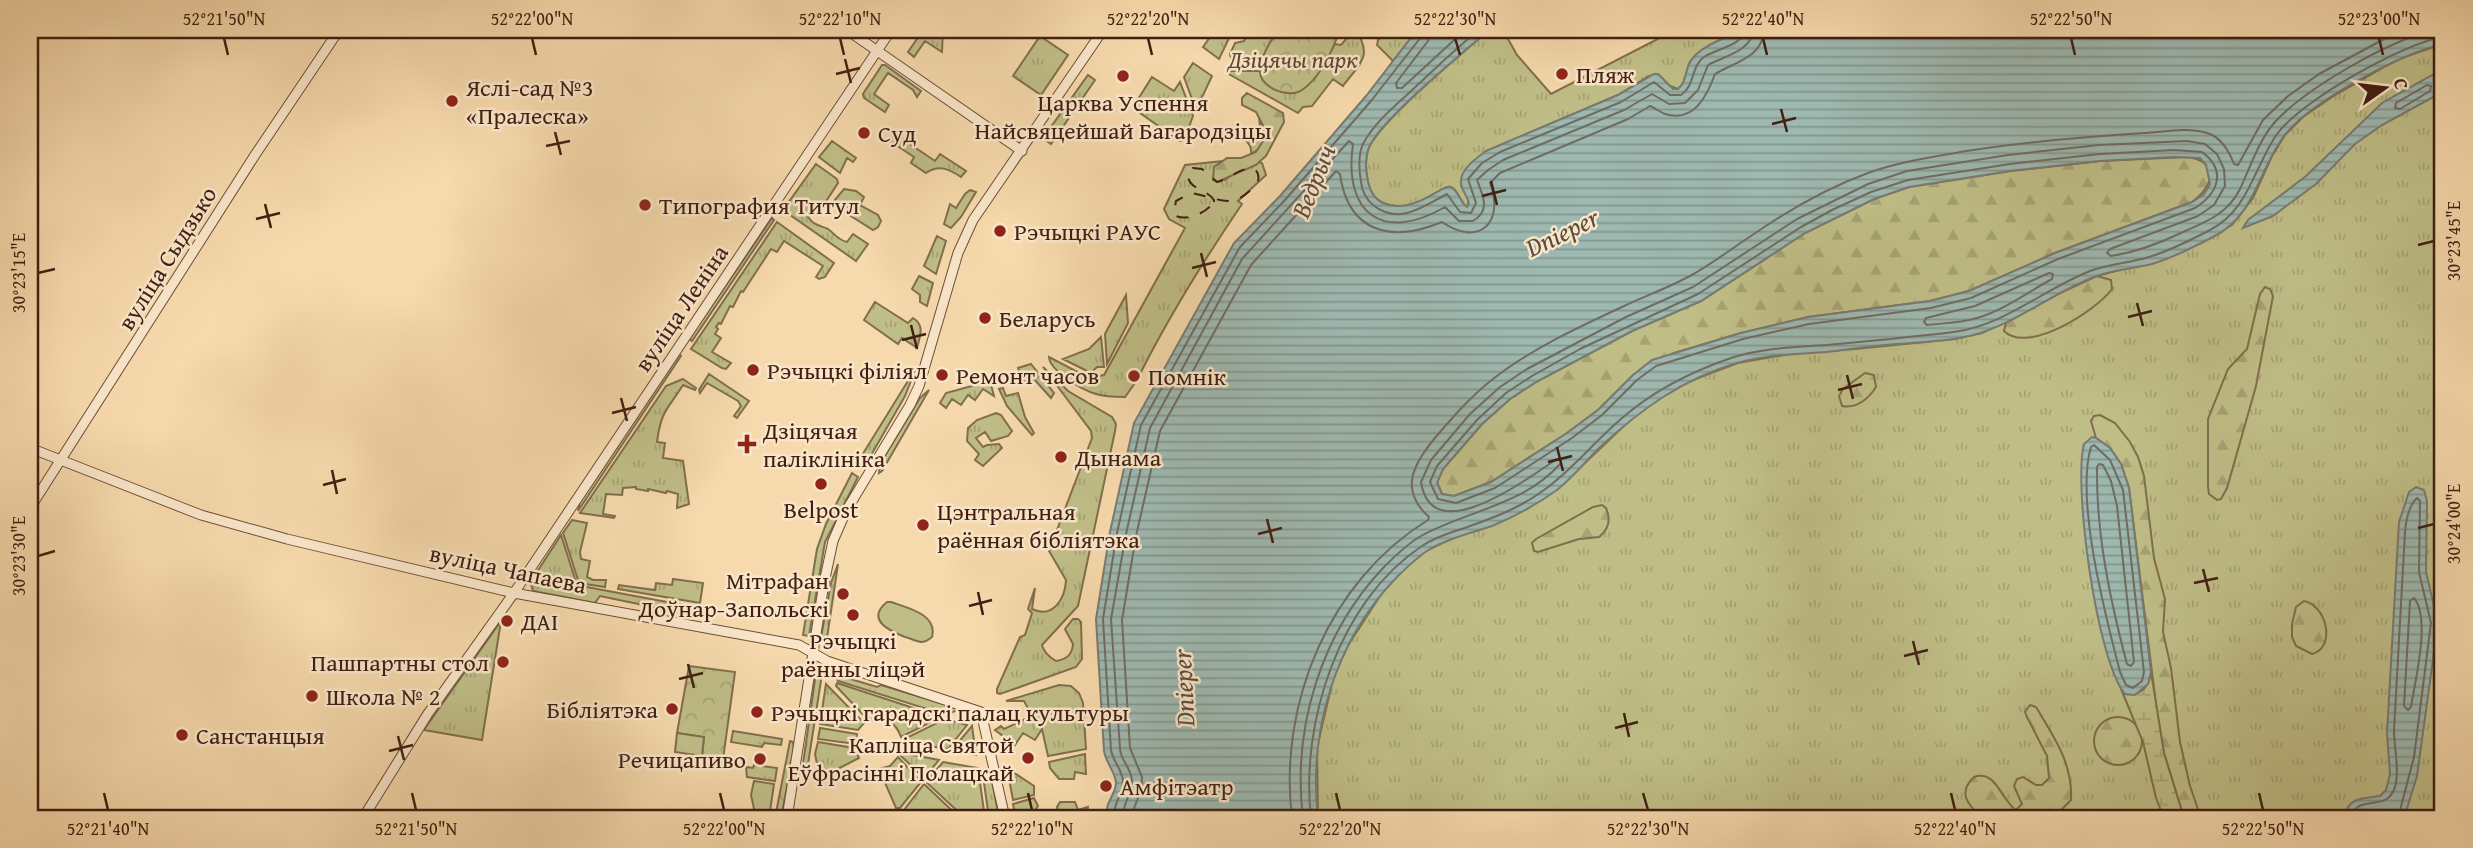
<svg xmlns="http://www.w3.org/2000/svg" width="2473" height="848" viewBox="0 0 2473 848" font-family="'Gentium Book Plus',serif">
  <style>
    .grass { fill: url(#grass-tufts); stroke: #806e4c; stroke-width: 2 }
    .forest { fill: url(#forest-firs); stroke: #806e4c; stroke-width: 2 }
    .wetland { fill: url(#wetland-marsh); stroke: #806e4c; stroke-width: 2 }
    .park { fill: url(#park-crowns); stroke: #806e4c; stroke-width: 2 }
    .garden { fill: #c0be87; stroke: #806e4c; stroke-width: 2 }
    .water { fill: url(#water-rules); stroke: #797b71; stroke-width: 2; fill-rule: evenodd }
    .lines { fill: none; stroke-linecap: round; stroke-linejoin: round }
    .shore { stroke: #706c61; stroke-width: 2 }
    .tertiary-casing { stroke: #6e4d38; stroke-width: 11 }
    .tertiary { stroke: #f9e6c9; stroke-width: 9 }
    .rail { stroke: #411e11; stroke-width: 2; stroke-dasharray: 12 12; stroke-linecap: butt }
    .ticks { fill: none; stroke: #411e11; stroke-width: 2.5 }
    .poi-dot { fill: #8f2418; stroke: #f9e6c9; stroke-width: 2.5 }
    .labels { text-anchor: middle; dominant-baseline: central; stroke-width: 5; stroke-linejoin: round; paint-order: stroke }
    .park-label { font-size: 24px; font-style: italic; fill: #61462e; stroke: #f9e6c9 }
    .poi-label { font-size: 24px; fill: #411e11; stroke: #f9e6c9; text-anchor: start }
    .street-label { font-size: 24px; fill: #411e11; stroke: #f9e6c9 }
    .water-label { font-size: 26px; font-style: italic; fill: #5d4c41; stroke: #f9e6c9 }
    .neatline { fill: none; stroke: #411e11; stroke-width: 2.5 }
    .ticks-label { font-size: 18px; text-anchor: middle; fill: #411e11 }
  </style>
  <defs>
    <pattern id="grass-tufts" width="24" height="20" patternUnits="userSpaceOnUse" patternTransform="scale(1.75)"><rect width="24" height="20" fill="#c0be87"/><path d="M3 7l-1-3M5 7V3M7 7l1-3M15 17l-1-3M17 17v-4M19 17l1-3" fill="none" stroke="#a6a374"/></pattern>
    <pattern id="forest-firs" width="22" height="20" patternUnits="userSpaceOnUse" patternTransform="scale(1.75)"><rect width="22" height="20" fill="#c0be87"/><path d="M5 1l3.5 6h-7zM16 11l3.5 6h-7z" fill="#a6a374"/></pattern>
    <pattern id="wetland-marsh" width="20" height="14" patternUnits="userSpaceOnUse" patternTransform="scale(1.75)"><rect width="20" height="14" fill="#c0be87"/><path d="M1 5h8M5 5V1M11 12h8M15 12V8" fill="none" stroke="#a6a374"/></pattern>
    <pattern id="park-crowns" width="20" height="18" patternUnits="userSpaceOnUse" patternTransform="scale(1.75)"><rect width="20" height="18" fill="#c0be87"/><path d="M2 6a3 3 0 1 1 6 0M12 15a3 3 0 1 1 6 0" fill="none" stroke="#a6a374"/></pattern>
    <pattern id="water-rules" width="6" height="5" patternUnits="userSpaceOnUse" patternTransform="scale(1.75)"><rect width="6" height="5" fill="#9eb9b1"/><path d="M0 2.5h6" fill="none" stroke="#82968f"/></pattern>
  </defs>
  <rect width="100%" height="100%" fill="#f6d9ac"/>
  <filter id="stains"><feTurbulence type="fractalNoise" baseFrequency=".00286" numOctaves="4"/><feColorMatrix values="0 0 0 0 .2 0 0 0 0 .09 0 0 0 0 .02 0 0 0 .5 -.17"/></filter>
  <radialGradient id="worn" r=".72"><stop offset=".6" stop-color="#630" stop-opacity="0"/><stop offset="1" stop-color="#630" stop-opacity=".3"/></radialGradient>
  <path class="grass" d="M923,30H943L942,52L925,41L914,57L908,52Z
    M1215,30H1233L1219,59L1203,47Z
    M1250,30L1277,32L1269,45L1261,65H1249L1251,58L1246,57L1242,64L1232,62L1230,54L1235,43L1244,41Z
    M1349,30H1356C1373,57 1360,63 1343,86L1333,79L1312,106L1303,107L1298,113L1227,73L1230,71H1260C1263,84 1281,95 1295,93L1326,60L1335,44L1341,45L1347,38Z
    M1387,30H1417L1393,61L1377,45L1378,40Z
    M1489,30H1503L1517,55L1551,94L1675,30H1745C1727,37 1698,46 1689,64C1685,74 1686,82 1678,89L1670,86L1658,74L1649,76L1618,95L1486,151L1472,163L1461,186L1469,200L1467,207C1460,203 1459,191 1451,187C1443,183 1413,217 1383,203C1374,199 1370,191 1368,182C1366,173 1365,160 1368,150C1377,123 1463,53 1489,30Z
    M1040,36L1068,55L1041,95L1013,76Z
    M2443,44V818H1318L1317,748L1333,679L1347,647L1382,593L1405,568L1426,551L1562,485L1626,424L1652,402L1679,386L1706,375L1738,363L1789,354L1855,349L1955,339L1982,333L2097,276L2172,256L2232,225L2253,198L2272,156L2285,135L2303,117L2332,97L2398,59Z
    M1193,63L1212,76L1196,110L1184,77Z
    M882,65H885L921,91L917,97L913,90L888,73L874,94L889,105L885,112L864,98L863,94Z
    M1088,75L1095,80L1051,144L1043,138Z
    M1152,77L1174,91L1180,82L1193,116L1184,140L1180,141L1140,113L1135,104Z
    M1259,117C1266,131 1268,146 1251,154C1253,139 1236,135 1224,129L1226,127L1247,138L1254,137L1260,127Z
    M895,134L935,161L940,154L966,171L961,177C949,169 939,164 926,173L911,163L914,157L890,141Z
    M832,141L856,158L853,162L847,158L840,173L819,157Z
    M1223,161L1214,167L1225,180L1239,170L1259,162L1262,163L1266,175L1238,201L1242,204C1204,260 1169,316 1139,376L1133,374L1132,377L1137,380L1125,397C1115,397 1105,397 1096,394C1082,390 1050,371 1049,357L1089,378L1104,375L1185,228L1169,219L1164,209L1185,165Z
    M816,164L837,179L838,183L819,212L814,209L808,217C814,226 820,225 828,229C835,234 838,240 847,242L853,234L868,244L856,261L783,210Z
    M844,189L856,191L864,197L860,205L878,215L881,221L878,227L873,230L835,206L834,201Z
    M970,190L976,192L961,217L951,228L944,224L950,204L956,208L965,194Z
    M772,218L774,220L692,341L689,339Z
    M777,222L834,263L825,277L819,279L816,277L823,266L784,241L777,252L771,249L743,292L741,291L733,307L730,306L721,324L719,323L716,327L718,329L715,334L721,338L712,352L731,363L726,369L722,368L691,349Z
    M937,236L946,241L936,274L924,266Z
    M919,276L933,283L927,306L920,302V295L912,289Z
    M1126,295L1128,323L1107,364L1105,334Z
    M875,302L908,323L913,318C925,325 920,336 917,348L902,338L898,344L864,320Z
    M1101,337L1104,367H1097L1091,373L1063,359L1089,349Z
    M679,354L681,356L578,511L580,501Z
    M1031,364L1054,393L1051,398L1034,379L1023,382L1018,368Z
    M1043,367L1068,391L1112,417L1116,424L1115,431L1078,606L1042,645C1044,653 1049,657 1056,661C1067,659 1072,655 1073,644L1065,629L1073,619H1078L1081,622L1082,659L1076,667L1000,694L997,693V689L1020,637L1025,635L1032,613L1028,609L1035,588L1032,609C1053,619 1065,599 1066,580L1049,551L1092,438L1091,431Z
    M916,368L905,396L870,457L859,460Z
    M709,374L749,401L737,418L734,416L741,406L738,401L707,383L700,393L699,390Z
    M683,379L696,388L695,390L683,385C668,409 661,410 657,442L665,443L663,458L683,461L689,504L677,508L678,494L667,491L666,493L648,489V491L636,489V487L623,488L622,495L606,494L603,514L615,516L614,518L580,513L666,386Z
    M990,381L994,396L983,389L975,400L968,395L961,405L952,399L946,408L940,403L946,393Z
    M1003,388L1006,396L1018,393L1025,417L1034,433L1032,435L1007,406L999,389Z
    M929,390L882,471L879,473L880,464L920,398Z
    M996,413L1001,415L1012,431L1008,436L991,441L985,432L976,438L983,447L987,445L999,444L1002,448L983,466L975,460L979,454L967,441L968,428L977,420Z
    M852,473L858,477L825,542L809,636L803,635L817,549L826,524Z
    M572,520L587,523L580,552L581,559L590,561L587,577L593,580H606L605,587L579,583L563,533Z
    M561,535L576,582L535,575Z
    M838,564L827,638L821,637L831,583Z
    M533,577L694,607L692,615L600,596L595,603L533,591L530,581Z
    M673,579L703,583L700,603L618,589L619,585L655,590L656,583L672,585Z
    M501,621L482,740L424,730L428,724Z
    M816,672L822,674L806,777L803,771V764Z
    M834,674L877,687L881,685L960,709L946,715L838,681Z
    M837,683L941,717L901,737C896,722 884,716 869,721L836,686Z
    M826,684L864,723L858,730L820,724Z
    M1059,685L1071,686L1079,693L1083,703L1086,749L1048,756L1042,729L1035,740L1023,733L1015,745L995,730L1001,726L1004,729L1032,716L1024,701H1006Z
    M945,719L967,725L948,749L902,742V740Z
    M972,726L976,755L952,750Z
    M820,728L857,734L855,744L818,739Z
    M733,731L782,739L781,745L764,743L762,747L731,742Z
    M790,741L793,742L794,750L781,818H775Z
    M818,742L854,748L859,758L820,778L815,754Z
    M902,753L939,760L924,778L900,755Z
    M1085,754L1086,774L1075,772L1074,779H1059L1050,768L1049,762Z
    M898,757L921,782L900,808H896L879,769L890,766Z
    M943,762L978,768L985,818H965L926,782Z
    M754,765L777,768L775,781L747,777L746,767L753,768Z
    M982,769L990,770L999,818H989Z
    M1013,772L1034,786V795L1013,800L1009,779Z
    M754,781L774,784L769,818H756L751,795Z
    M924,784L960,818H946L904,810Z
    M1034,798L1038,806L1030,818H1016L1013,804Z
    M1060,802H1075L1078,810L1088,807L1087,818H1059L1057,807Z"/>
  <path class="forest" d="M1247,93L1283,113L1284,122L1266,156L1256,165L1217,182L1213,180L1214,167L1227,158H1241L1256,152L1265,138V129L1256,112L1242,105V98Z
    M2186,157C2219,160 2215,186 2192,202L2055,253L1969,291L1930,301L1808,317L1741,333L1674,353L1633,375L1598,410L1567,433L1491,482L1454,496L1442,494L1437,482L1443,469L1482,424L1510,399L1536,382L1632,331L1701,301L1805,233L1874,199L1909,187L2011,171L2100,161Z
    M2097,276L2111,280L2112,289C2097,310 2028,355 2004,331L2006,323L2058,294Z
    M2265,287L2270,289L2273,296L2256,386L2227,488L2221,499L2217,500L2209,494L2208,487V419L2228,369L2247,349L2260,294Z
    M1865,373L1874,375L1876,387C1869,398 1857,409 1842,406L1839,396L1843,389Z
    M2100,415L2115,423L2130,442L2138,457L2144,476L2154,558L2165,599L2163,632L2171,668L2180,742L2190,786L2201,818H2184L2164,753L2157,712L2129,488L2121,464L2110,448L2096,438L2091,421L2094,416Z
    M1602,505L1606,508C1611,519 1609,529 1599,537L1579,539L1538,552L1534,551L1532,543L1536,539L1593,507Z
    M2304,601C2326,605 2337,647 2312,654L2296,646L2292,637V624L2296,607Z
    M2030,705L2036,707C2054,737 2073,764 2071,800L2060,811V818H1981C1968,804 1957,793 1974,777C1996,769 2001,800 2016,810L2022,804L2014,786L2017,779L2023,777L2036,785H2042L2049,778L2047,756L2027,717L2025,712Z
    M2094 741a24 24 0 1 1 48 0a24 24 0 1 1-48 0Z"/>
  <path class="wetland" d="M2151,672L2164,753L2184,818H2164L2156,798L2143,742L2121,689L2125,694C2140,696 2149,688 2151,672Z"/>
  <path class="park" d="M1278,30H1340C1333,49 1320,78 1302,90C1289,99 1259,88 1260,70C1261,55 1271,41 1278,30Z
    M689,666L735,672L723,759L702,756L704,737L677,733Z"/>
  <path class="garden" d="M887,602H891C907,608 938,614 932,637C928,640 927,642 922,642C917,642 910,638 905,637C890,631 865,620 887,602Z
    M677,733L704,737L702,756L675,752Z"/>
  <path class="water" d="M1417,30H1489C1463,53 1376,123 1368,150C1365,160 1366,173 1368,182C1370,191 1374,199 1383,203C1413,216 1443,183 1451,187C1459,191 1460,203 1467,207L1469,203C1467,196 1461,189 1461,182C1460,169 1477,158 1486,151L1618,95L1654,74H1658L1673,89H1678C1686,82 1685,74 1689,64C1697,46 1728,37 1745,30H2443V44C2401,54 2311,101 2284,136C2258,171 2255,216 2213,237C2194,247 2172,258 2152,264C2132,269 2112,270 2094,277C2047,295 2009,330 1959,338C1935,342 1909,343 1885,345C1865,347 1845,350 1826,352C1796,354 1766,355 1737,363C1682,379 1640,410 1599,448C1585,462 1572,478 1557,490C1536,505 1516,516 1492,526C1471,533 1449,538 1430,549C1417,557 1406,568 1396,578C1335,641 1308,732 1318,818H1108C1104,801 1114,799 1116,784C1117,775 1106,763 1104,751L1096,619L1110,532L1134,423L1234,243L1280,196L1366,96ZM2174,157L2200,158L2206,165L2210,184L2204,194L2192,202L2055,253L1969,291L1930,301L1808,317L1741,333L1652,360L1633,375L1598,410L1567,433L1491,482L1454,496L1442,494L1437,483L1443,469L1482,424L1510,399L1536,382L1632,331L1701,301L1805,233L1874,199L1909,187L2010,171L2100,161Z
    M2443,69V79L2437,95L2382,125L2355,144L2316,184L2273,216L2243,228L2248,220L2306,176L2382,103Z
    M2092,437L2096,438L2110,448L2121,464L2129,488L2151,672L2148,684L2135,695L2125,694C2097,662 2073,486 2084,444Z
    M2416,487L2424,490L2427,501L2426,572L2438,623L2417,776L2404,818H2344C2348,796 2363,799 2380,796L2386,790L2390,774L2387,733L2399,522L2409,492Z"/>
  <g class="lines">
    <path class="shore" d="M1431,30L1428,41L1396,83L1397,88H1402L1465,30
      M1478,30C1455,50 1432,71 1410,92C1393,108 1374,123 1363,144C1358,154 1359,171 1361,182C1362,191 1366,199 1373,205C1399,226 1424,206 1447,194L1460,212L1471,213L1476,203L1468,179L1482,163L1500,152L1621,102L1654,82L1670,95H1681C1695,86 1691,66 1704,57C1716,49 1743,45 1745,30
      M2427,85L2431,86L2430,91L2400,109L2395,108L2396,103Z
      M2174,150L2202,152C2228,171 2217,194 2195,208L2058,259L1971,298L1931,308L1809,324L1743,339L1656,366L1637,380L1602,415L1572,438L1495,488L1456,503L1438,499L1430,482L1437,466L1477,420L1506,393L1532,376L1580,349L1698,294L1801,227L1832,210L1871,192L1908,180L2010,164L2100,154Z
      M2049,273L2053,274L2052,279C2028,292 2004,310 1977,318C1961,323 1944,323 1927,325L1924,322L1926,318L1975,306Z
      M2094,445L2110,460L2123,490L2144,672L2142,681L2133,688L2126,685L2120,672C2106,618 2075,500 2091,447Z
      M2099,464L2103,465L2111,481L2117,506L2134,662L2131,666L2127,664C2110,600 2096,533 2097,467Z
      M2414,598C2431,618 2415,681 2411,707L2408,710L2404,706L2410,601Z
      M1114,818C1113,802 1123,796 1123,781C1122,769 1113,762 1111,750L1103,619L1117,533L1141,425L1240,247L1285,200L1371,101L1421,37L1422,30
      M1123,818C1122,804 1132,795 1132,780C1131,768 1121,761 1120,749L1111,619L1126,534L1150,428L1242,259L1349,141L1353,144C1343,214 1383,243 1445,207L1459,221H1473C1491,210 1483,196 1477,180L1488,170L1503,160L1624,110L1652,94L1669,104L1685,103L1698,90L1708,65C1724,56 1752,51 1753,30
      M1133,818V811L1141,790L1142,777L1130,748L1122,620L1136,536L1160,431L1251,265L1336,171L1340,174C1348,233 1392,243 1442,222C1478,247 1505,224 1490,183L1500,173L1628,119L1650,106C1655,108 1660,112 1665,114C1694,123 1707,96 1715,74C1735,62 1763,57 1764,30
      M1292,818C1278,704 1329,581 1428,520L1429,517C1399,490 1413,465 1434,439C1452,418 1471,396 1493,379C1531,349 1579,327 1622,307C1645,296 1668,288 1690,276C1712,264 1731,249 1751,236C1787,211 1827,188 1868,173C1898,162 1928,158 1960,152C2021,142 2082,137 2144,133C2164,132 2187,127 2207,133C2221,137 2229,151 2234,164L2238,165L2263,120L2288,96L2319,74L2401,30
      M1303,818C1292,728 1321,633 1384,567C1395,556 1407,544 1421,536C1468,510 1523,506 1561,463V459H1557C1529,477 1432,552 1421,482L1431,460L1470,414L1500,387L1527,369L1626,317L1693,287L1797,219L1868,184L1907,171L2008,155L2099,145L2187,141L2205,144L2217,154L2224,169L2225,186L2214,205L2198,216L2110,249L2107,253L2111,256C2137,252 2158,244 2181,233C2205,222 2227,215 2240,189C2250,168 2258,142 2274,123C2306,88 2388,41 2434,30
      M1311,818C1300,723 1339,601 1422,546C1436,536 1454,532 1470,526C1496,517 1521,507 1544,490C1572,470 1594,442 1621,419C1654,390 1690,372 1731,358C1762,348 1795,347 1828,345C1870,341 1913,337 1954,332C2005,325 2044,289 2090,271C2109,264 2129,263 2149,257C2169,251 2191,240 2210,230C2249,210 2254,167 2277,134C2301,101 2403,43 2443,37
      M2351,818C2357,791 2390,816 2396,783C2399,766 2394,747 2394,730C2398,664 2401,598 2405,532C2406,521 2409,505 2417,498L2420,501L2419,572L2431,623L2414,757L2398,818"/>
    <defs>
      <path id="tertiary" d="M847,30L1022,151
        M30,448L201,515L287,539L514,593L799,645L827,661L981,712L1005,818
        M30,508L255,155L339,30
        M363,818L427,715L514,593L891,30
        M787,818L824,583L833,541L846,511L910,405L919,386L958,253L973,220L1103,30"/>
    </defs>
    <use href="#tertiary" class="tertiary-casing"/>
    <use href="#tertiary" class="tertiary"/>
    <path class="rail" d="M1214,202V200C1206,188 1187,190 1188,173L1193,168L1202,169L1217,182C1231,179 1240,166 1255,169C1261,177 1259,181 1253,188C1230,211 1218,197 1191,193L1176,201L1174,212L1176,216C1188,221 1206,213 1214,202"/>
  </g>
  <path class="ticks" d="M224,38L228,55M532,38L536,55M840,38L844,55M1148,38L1152,55M1455,38L1460,55M1763,38L1767,55M2071,38L2075,55M2379,38L2383,55M845,59L851,83M836,74L860,68M1781,109L1787,132M1772,124L1796,118M555,132L561,155M546,146L570,141M1491,181L1497,205M1482,196L1506,190M265,204L271,228M256,219L280,213M2418,245L2434,241M1201,253L1207,277M1192,268L1216,262M38,273L55,269M2137,303L2143,326M2128,317L2152,311M911,325L917,349M902,340L926,334M1847,375L1853,399M1838,390L1862,384M621,398L627,421M612,413L636,407M1557,447L1563,471M1548,462L1572,456M332,470L337,494M323,485L346,479M1267,519L1273,543M2418,528L2434,524M1258,534L1282,528M38,556L55,551M2203,569L2209,592M2194,583L2218,578M978,592L983,615M969,606L992,600M1913,641L1919,665M1904,656L1928,650M688,664L694,688M679,679L703,673M1624,713L1629,737M1615,728L1638,722M398,736L404,760M389,751L413,745M104,793L108,810M412,793L416,810M720,793L724,810M1028,793L1032,810M1336,793L1340,810M1643,793L1648,810M1951,793L1955,810M2259,793L2263,810"/>
  <g class="poi-dot">
    <circle cx="1562" cy="74" r="7"/>
    <circle cx="1123" cy="76" r="7"/>
    <circle cx="452" cy="101" r="7"/>
    <circle cx="864" cy="133" r="7"/>
    <circle cx="645" cy="205" r="7"/>
    <circle cx="1000" cy="231" r="7"/>
    <circle cx="985" cy="318" r="7"/>
    <circle cx="753" cy="370" r="7"/>
    <circle cx="942" cy="375" r="7"/>
    <circle cx="1134" cy="376" r="7"/>
    <path d="M743.5 433.5h7v7h7v7h-7v7h-7v-7h-7v-7h7z"/>
    <circle cx="1061" cy="457" r="7"/>
    <circle cx="821" cy="484" r="7"/>
    <circle cx="923" cy="525" r="7"/>
    <circle cx="843" cy="594" r="7"/>
    <circle cx="853" cy="615" r="7"/>
    <circle cx="507" cy="621" r="7"/>
    <circle cx="503" cy="662" r="7"/>
    <circle cx="312" cy="696" r="7"/>
    <circle cx="672" cy="709" r="7"/>
    <circle cx="757" cy="712" r="7"/>
    <circle cx="182" cy="735" r="7"/>
    <circle cx="1028" cy="758" r="7"/>
    <circle cx="760" cy="759" r="7"/>
    <circle cx="1106" cy="786" r="7"/>
  </g>
  <g class="labels">
    <g class="park-label">
      <text x="1293" y="59">Дзіцячы парк</text>
    </g>
    <g class="poi-label">
      <text x="1576" y="74">Пляж</text>
      <text x="466" y="87">Яслі-сад №3<tspan x="466" dy="28">«Пралеска»</tspan></text>
      <text x="1123" y="102" text-anchor="middle">Царква Успення<tspan x="1123" dy="28">Найсвяцейшай Багародзіцы</tspan></text>
      <text x="878" y="133">Суд</text>
      <text x="659" y="205">Типография Титул</text>
      <text x="1014" y="231">Рэчыцкі РАУС</text>
      <text x="999" y="318">Беларусь</text>
      <text x="767" y="370">Рэчыцкі філіял</text>
      <text x="956" y="375">Ремонт часов</text>
      <text x="1148" y="376">Помнік</text>
      <text x="763" y="430">Дзіцячая<tspan x="763" dy="28">паліклініка</tspan></text>
      <text x="1075" y="457">Дынама</text>
      <text x="821" y="509" text-anchor="middle">Belpost</text>
      <text x="937" y="511">Цэнтральная<tspan x="937" dy="28">раённая бібліятэка</tspan></text>
      <text x="829" y="580" text-anchor="end">Мітрафан<tspan x="829" dy="28">Доўнар-Запольскі</tspan></text>
      <text x="521" y="621">ДАІ</text>
      <text x="853" y="640" text-anchor="middle">Рэчыцкі<tspan x="853" dy="28">раённы ліцэй</tspan></text>
      <text x="489" y="662" text-anchor="end">Пашпартны стол</text>
      <text x="326" y="696">Школа № 2</text>
      <text x="658" y="709" text-anchor="end">Бібліятэка</text>
      <text x="771" y="712">Рэчыцкі гарадскі палац культуры</text>
      <text x="196" y="735">Санстанцыя</text>
      <text x="1014" y="744" text-anchor="end">Капліца Святой<tspan x="1014" dy="28">Еўфрасінні Полацкай</tspan></text>
      <text x="746" y="759" text-anchor="end">Речицапиво</text>
      <text x="1120" y="786">Амфітэатр</text>
    </g>
    <g class="street-label">
      <text transform="translate(167 258) rotate(-58)">вуліца Сыдзько</text>
      <text transform="translate(681 308) rotate(-56)">вуліца Леніна</text>
      <text transform="translate(508 569) rotate(12)">вуліца Чапаева</text>
    </g>
    <g class="water-label">
      <text transform="translate(1313 181) rotate(-68)">Ведрыч</text>
      <text transform="translate(1562 232) rotate(-26)">Dnieper</text>
      <text transform="translate(1183 688) rotate(-93)">Dnieper</text>
    </g>
  </g>
  <rect width="2473" height="848" fill="none" stroke="#f6d9ac" stroke-width="77"/>
  <g transform="translate(2385 88) rotate(76)" stroke="#f9e6c9" stroke-width="5" paint-order="stroke">
  <path d="M0-5L12 26L0 18L-12 26Z" fill="#411e11"/>
  <text y="-10" font-size="19" font-weight="bold" text-anchor="middle" fill="#411e11">С</text>
  </g>
  <rect x="38" y="38" width="2396" height="772" class="neatline"/>
  <g class="ticks-label">
    <text x="224" y="25">52°21'50"N</text>
    <text x="532" y="25">52°22'00"N</text>
    <text x="840" y="25">52°22'10"N</text>
    <text x="1148" y="25">52°22'20"N</text>
    <text x="1455" y="25">52°22'30"N</text>
    <text x="1763" y="25">52°22'40"N</text>
    <text x="2071" y="25">52°22'50"N</text>
    <text x="2379" y="25">52°23'00"N</text>
    <text transform="translate(2454 241) rotate(-90)" y="6">30°23'45"E</text>
    <text transform="translate(19 273) rotate(-90)" y="6">30°23'15"E</text>
    <text transform="translate(2454 524) rotate(-90)" y="6">30°24'00"E</text>
    <text transform="translate(19 556) rotate(-90)" y="6">30°23'30"E</text>
    <text x="108" y="835">52°21'40"N</text>
    <text x="416" y="835">52°21'50"N</text>
    <text x="724" y="835">52°22'00"N</text>
    <text x="1032" y="835">52°22'10"N</text>
    <text x="1340" y="835">52°22'20"N</text>
    <text x="1648" y="835">52°22'30"N</text>
    <text x="1955" y="835">52°22'40"N</text>
    <text x="2263" y="835">52°22'50"N</text>
  </g>
  <rect width="100%" height="100%" filter="url(#stains)"/>
  <rect width="100%" height="100%" fill="url(#worn)"/>
</svg>
